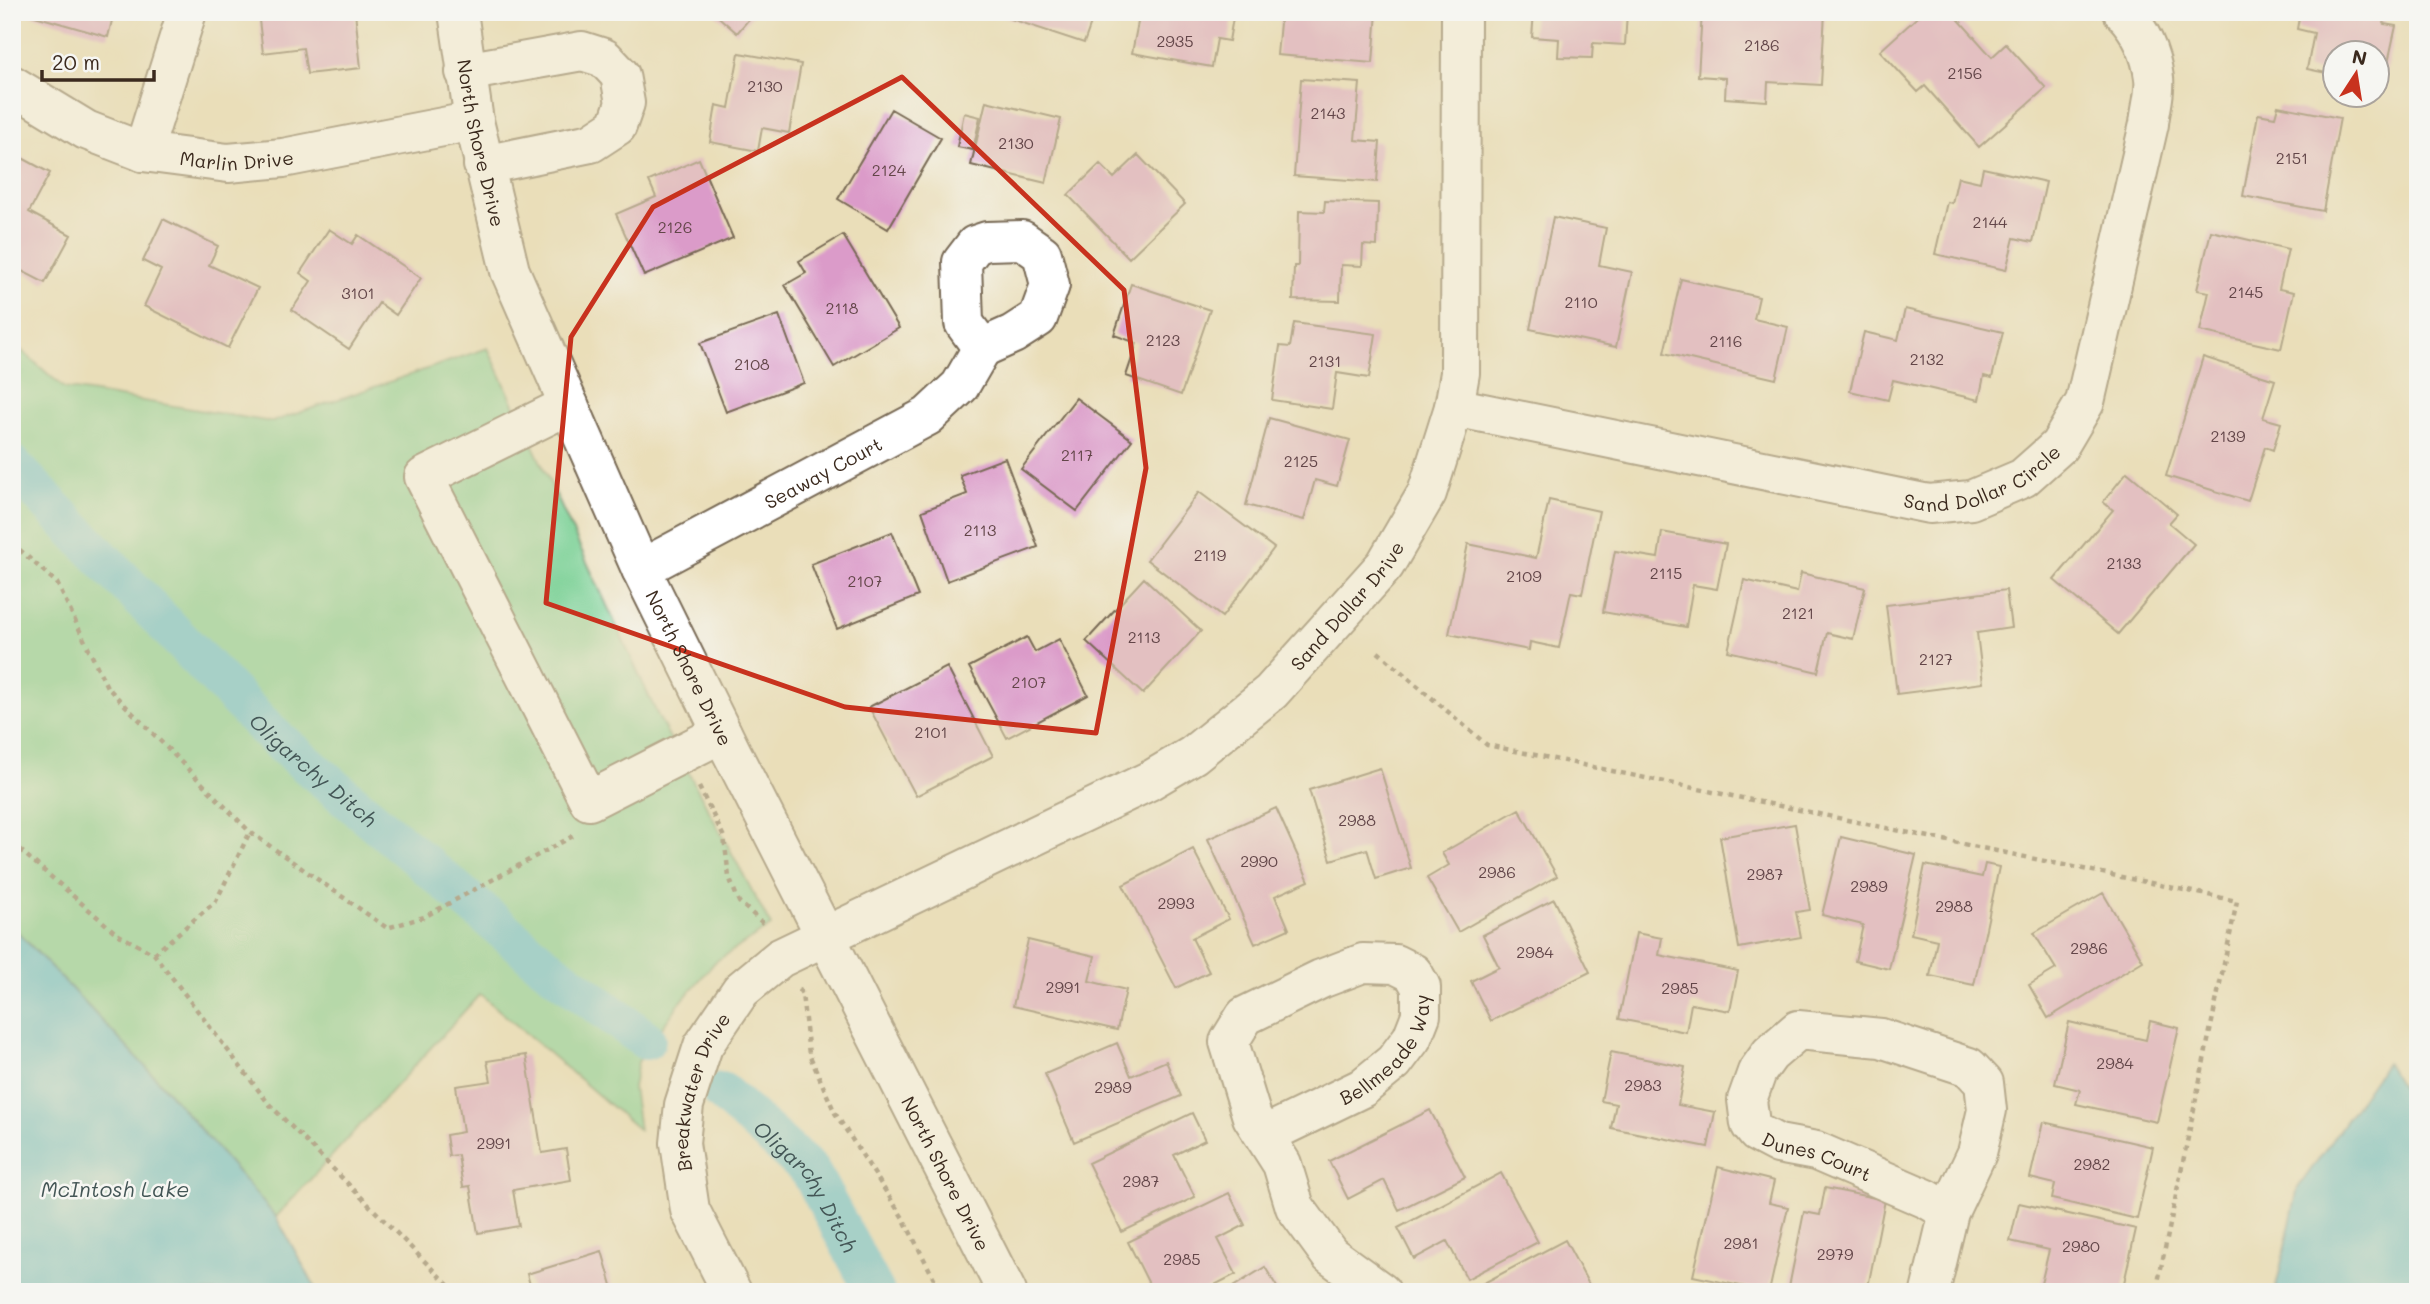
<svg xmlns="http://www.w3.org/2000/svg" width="2430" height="1304" viewBox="0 0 2430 1304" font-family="Mali,sans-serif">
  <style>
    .green { fill: #79d094; stroke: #5a7d59; stroke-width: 2 }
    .water { fill: #59bed7; stroke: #4a747a; stroke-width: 2 }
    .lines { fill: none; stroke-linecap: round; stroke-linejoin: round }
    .canal { stroke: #59bed7; stroke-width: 40 }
    .building { fill: #db9bc9 }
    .minor-casing { stroke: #786954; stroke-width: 42 }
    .path { stroke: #786954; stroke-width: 4.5; stroke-dasharray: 5 5; stroke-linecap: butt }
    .minor { stroke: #fff; stroke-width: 38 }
    .marked { fill: none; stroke: #c8321e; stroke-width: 5; stroke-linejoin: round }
    .labels { text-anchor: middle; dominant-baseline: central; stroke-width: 5; stroke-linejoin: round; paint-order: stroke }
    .number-label { font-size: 16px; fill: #634649 }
    .street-label { font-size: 19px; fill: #3b2a1e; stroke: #f6f6f2 }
    .water-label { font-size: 21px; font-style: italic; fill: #445656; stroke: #f6f6f2 }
  </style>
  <rect width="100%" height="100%" fill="#f6f6f2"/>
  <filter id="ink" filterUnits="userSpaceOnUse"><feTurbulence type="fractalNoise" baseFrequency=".0143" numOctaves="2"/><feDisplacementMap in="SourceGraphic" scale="14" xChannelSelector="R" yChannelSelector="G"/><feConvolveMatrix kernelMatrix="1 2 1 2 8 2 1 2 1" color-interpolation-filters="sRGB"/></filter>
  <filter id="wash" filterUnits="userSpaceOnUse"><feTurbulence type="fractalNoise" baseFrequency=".00686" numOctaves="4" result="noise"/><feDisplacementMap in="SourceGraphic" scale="28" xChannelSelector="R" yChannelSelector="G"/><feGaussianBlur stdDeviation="1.57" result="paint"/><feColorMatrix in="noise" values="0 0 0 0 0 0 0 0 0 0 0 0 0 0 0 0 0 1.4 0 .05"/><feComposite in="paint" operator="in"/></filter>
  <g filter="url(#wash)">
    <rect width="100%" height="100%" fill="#eadeb9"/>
    <path class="green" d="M12,342L64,388L272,422L488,348L658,716L771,926L715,962L679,1004L638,1062L633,1087L639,1130L480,994L276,1217L156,1078L12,926Z"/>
    <path class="water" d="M12,926L156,1078L276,1217L318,1292H12Z
      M2386,1063L2418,1115V1292H2275L2298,1188Z"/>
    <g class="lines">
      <g class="canal">
        <path id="s1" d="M12,465L272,735L541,962L646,1040"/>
        <path id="s2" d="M722,1092L810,1171L875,1292"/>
      </g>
    </g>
    <g id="blocks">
      <path class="building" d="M21,12H114L108,37Z
        M258,12H355L361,68L307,74L303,48L263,53Z
        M713,12H755L737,33Z
        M1000,12H1095L1084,43L999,15Z
        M1140,12H1234L1229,41L1217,39L1212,67L1132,53Z
        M1281,12H1377L1373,63L1277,55Z
        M1534,12H1627L1625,45L1593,43L1592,58L1558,57L1559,39L1532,37Z
        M1702,12H1825L1821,85L1768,82L1767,101L1725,98L1726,78L1698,76Z
        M1923,12H1952L1992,57L2006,44L2046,88L1979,147L1925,86L1918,92L1880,51Z
        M2300,12H2387L2384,24L2396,26L2383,85L2378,84V52H2336V75L2307,69L2314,33L2297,29Z
        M739,53L801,64L789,133L762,128L758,151L710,142L716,105L729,108Z
        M1301,79L1360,83L1355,140L1380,142L1377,182L1294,176Z
        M986,101L1061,119L1046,183L971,165Z
        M2278,106L2340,118L2323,211L2243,196L2258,114L2275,117Z
        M891,109L941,138L888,229L838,199Z
        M964,113L980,117L973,150L957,147Z
        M13,153L50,173L29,212L71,235L45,283L12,266Z
        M1138,155L1185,204L1129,258L1068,195L1100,164L1114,178Z
        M699,159L733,238L644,276L616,214L656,197L649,181Z
        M1983,168L2046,182L2033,242L2014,238L2006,270L1935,254L1947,202L1952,203L1958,177L1980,182Z
        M1325,201L1378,203L1377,246L1363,245L1362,266L1341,265L1340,301L1293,300L1294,266H1298L1299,211L1324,212Z
        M1553,217L1606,228L1599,265L1632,272L1616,347L1530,329Z
        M163,219L218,246L209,265L258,288L228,348L144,306L161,270L143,261Z
        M329,229L352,244L358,235L421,278L396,315L379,303L349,349L292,310L311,281L300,273Z
        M2211,231L2288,249L2279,289L2294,292L2281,349L2200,331L2209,292L2197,290Z
        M843,235L899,328L834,367L785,285L806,273L799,261Z
        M1681,279L1759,297L1754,319L1788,327L1776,379L1664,353Z
        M1131,284L1210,310L1181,395L1126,376L1137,343L1114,335Z
        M1905,309L2003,332L1992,378L1984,376L1979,400L1893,380L1888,400L1850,391L1864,332L1898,340Z
        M779,315L804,383L726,412L700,343Z
        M1294,323L1376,334L1369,378L1337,373L1332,409L1272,400L1280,346L1290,347Z
        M2203,357L2275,380L2263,418L2281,423L2273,450L2265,447L2248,501L2166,476Z
        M1076,398L1132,440L1077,511L1021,469Z
        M1269,418L1350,440L1337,486L1315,480L1304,520L1246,505Z
        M1005,458L1038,547L947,581L922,511L967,494L960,475Z
        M2127,472L2177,514L2169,523L2194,544L2118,634L2054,580L2113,510L2103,502Z
        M1199,492L1274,548L1222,617L1147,560Z
        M1549,500L1599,511L1582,594L1571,592L1559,648L1530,642L1529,650L1449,634L1468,544L1536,558Z
        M892,532L918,596L837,629L811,564Z
        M1662,532L1726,544L1717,589L1693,585L1686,627L1603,612L1615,551L1658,558Z
        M1801,573L1865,588L1853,639L1827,633L1818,672L1728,651L1744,580L1797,592Z
        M1144,578L1201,631L1143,694L1086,641Z
        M2006,590L2011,628L1977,633L1983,683L1897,694L1886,605Z
        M1027,637L1035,652L1059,639L1088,695L1007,738L969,667Z
        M947,667L993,756L916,796L869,707Z
        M1380,768L1411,868L1376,879L1367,849L1331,860L1309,790Z
        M1276,808L1309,881L1275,896L1289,929L1255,944L1208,839Z
        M1519,809L1557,876L1458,932L1427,878L1449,865L1442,853Z
        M1795,824L1810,910L1796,912L1801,937L1739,948L1720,837Z
        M1841,837L1916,855L1889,969L1855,961L1863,925L1822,915Z
        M1193,849L1229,919L1192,938L1209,972L1176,988L1123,885Z
        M1985,864L1999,867L1974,985L1930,976L1937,940L1911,934L1925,865L1982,877Z
        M2103,893L2143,961L2048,1018L2029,985L2056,969L2034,933Z
        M1554,899L1590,972L1491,1021L1471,981L1499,967L1483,935Z
        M1636,933L1662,938L1659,955L1738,971L1730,1011L1691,1004L1686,1032L1619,1019Z
        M1028,940L1095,956L1089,981L1126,990L1117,1030L1013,1006Z
        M2150,1021L2179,1028L2157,1122L2076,1104L2080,1090L2055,1084L2069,1022L2146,1040Z
        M1117,1043L1131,1076L1166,1061L1181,1096L1074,1142L1045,1074Z
        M1611,1052L1685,1067L1678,1105L1715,1112L1708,1147L1611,1128L1616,1104L1601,1101Z
        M526,1055L542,1153L566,1149L571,1180L513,1190L519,1226L478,1233L470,1186L463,1187L458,1155L449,1156L446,1135L463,1132L456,1086L491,1081L487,1061Z
        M1430,1110L1465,1177L1399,1210L1384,1180L1348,1199L1329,1161Z
        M1192,1113L1205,1140L1174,1155L1195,1197L1122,1232L1088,1163Z
        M2043,1122L2153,1147L2137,1219L2052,1199L2055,1184L2030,1178Z
        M1718,1167L1774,1181L1769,1203L1788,1207L1769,1292L1693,1276Z
        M1501,1173L1538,1242L1467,1279L1447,1241L1414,1259L1398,1228Z
        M1825,1188L1885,1200L1867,1292H1788L1804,1212L1820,1215Z
        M1229,1193L1245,1225L1218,1239L1236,1274L1201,1292H1153L1128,1242Z
        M2019,1203L2136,1229L2122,1292H2056L2040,1288L2049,1250L2010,1241Z
        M1565,1240L1593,1292H1467Z
        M602,1251L614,1292H532L527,1274Z
        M1265,1267L1280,1292H1225Z"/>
    </g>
  </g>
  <g filter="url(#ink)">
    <use href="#blocks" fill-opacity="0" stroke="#786954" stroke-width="2"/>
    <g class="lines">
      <defs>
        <g id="minor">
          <path id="s3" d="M458,12L474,121L510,271L641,569L732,753L1007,1292"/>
          <path d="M465,72L582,51L604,58L620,75L625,103L617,126L591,143L483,165"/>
          <path id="s4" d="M12,85L86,130L143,152L228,163L283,158L474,121"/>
          <path d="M143,152L187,12"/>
          <path d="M1022,240L1042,254L1050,285L1038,318L1013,334L982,348L964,323L962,262L975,245L987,241Z"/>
          <path d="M569,405L424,477L589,801L722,733"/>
          <path id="s5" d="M1454,407L1929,504L1971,500L2023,478L2059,446L2085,402L2149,124C2150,110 2156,92 2154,78C2151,53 2141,31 2123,12"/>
          <path id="s6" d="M641,569L928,416L960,386L982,348"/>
          <path id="s7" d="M1265,1135L1362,1088L1394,1062L1412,1038L1421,1015V987L1413,973L1395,964L1363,963L1321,979L1245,1016L1229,1042L1252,1117L1282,1164L1295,1207L1330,1255L1381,1292"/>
          <path id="s8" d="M732,1292L690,1210L680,1143L684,1105L703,1046L741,990L780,958L1149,781L1193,755L1271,692L1385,565L1427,493L1454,407L1460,373L1461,12"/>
          <path id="s9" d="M1930,1292L1949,1212L1977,1153L1987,1110L1984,1083L1969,1067L1881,1038L1798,1030L1770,1054L1757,1072L1747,1100L1750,1124L1757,1133L1778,1144L1816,1151L1927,1199L1949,1212"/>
        </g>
      </defs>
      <use href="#minor" class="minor-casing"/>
      <path class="path" d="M12,543L57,583L107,687L250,832L387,928L424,917L573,836
        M1378,652L1487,745L2237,901L2156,1292
        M699,787L724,837L729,877L739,902L763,923
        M12,843L117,934L154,954L269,1104L455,1292
        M154,954L216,901L250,832
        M799,989L802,994L809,1054L835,1113L903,1218L941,1292"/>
      <use href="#minor" class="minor"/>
    </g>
  </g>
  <path d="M0 0H2430V1304H0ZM902,77L1124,290L1146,468L1096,733L845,707L546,603L571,337L653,207Z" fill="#eadeb9" fill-opacity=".55" fill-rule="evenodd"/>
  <path class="marked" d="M902,77L1124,290L1146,468L1096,733L845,707L546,603L571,337L653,207Z"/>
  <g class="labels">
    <g class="number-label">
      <text x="1175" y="40">2935</text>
      <text x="1762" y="44">2186</text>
      <text x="1965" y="72">2156</text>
      <text x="765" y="85">2130</text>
      <text x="1328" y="112">2143</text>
      <text x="1016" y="142">2130</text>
      <text x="2292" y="157">2151</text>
      <text x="889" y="169">2124</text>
      <text x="1990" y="221">2144</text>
      <text x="675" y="226">2126</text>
      <text x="2246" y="291">2145</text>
      <text x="358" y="292">3101</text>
      <text x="1581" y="301">2110</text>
      <text x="842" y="307">2118</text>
      <text x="1163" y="339">2123</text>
      <text x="1726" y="340">2116</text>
      <text x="1927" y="358">2132</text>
      <text x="1325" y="360">2131</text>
      <text x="752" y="363">2108</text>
      <text x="2228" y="435">2139</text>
      <text x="1077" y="454">2117</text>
      <text x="1301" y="460">2125</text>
      <text x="980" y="529">2113</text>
      <text x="1210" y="554">2119</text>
      <text x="2124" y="562">2133</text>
      <text x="1666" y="572">2115</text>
      <text x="1524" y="575">2109</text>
      <text x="865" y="580">2107</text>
      <text x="1798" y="612">2121</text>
      <text x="1144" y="636">2113</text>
      <text x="1936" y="658">2127</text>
      <text x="1029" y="681">2107</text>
      <text x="931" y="731">2101</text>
      <text x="1357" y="819">2988</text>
      <text x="1259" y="860">2990</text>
      <text x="1497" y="871">2986</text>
      <text x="1765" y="873">2987</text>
      <text x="1869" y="885">2989</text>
      <text x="1176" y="902">2993</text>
      <text x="1954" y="905">2988</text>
      <text x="2089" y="947">2986</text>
      <text x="1535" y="951">2984</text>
      <text x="1063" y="986">2991</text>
      <text x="1680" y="987">2985</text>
      <text x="2115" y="1062">2984</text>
      <text x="1643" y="1084">2983</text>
      <text x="1113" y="1086">2989</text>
      <text x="494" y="1142">2991</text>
      <text x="2092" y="1163">2982</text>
      <text x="1141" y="1180">2987</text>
      <text x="1741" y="1242">2981</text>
      <text x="2081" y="1245">2980</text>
      <text x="1835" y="1253">2979</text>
      <text x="1182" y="1258">2985</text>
    </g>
    <g class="street-label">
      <text stroke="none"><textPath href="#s3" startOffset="133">North Shore Drive</textPath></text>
      <text stroke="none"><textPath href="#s4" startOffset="242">Marlin Drive</textPath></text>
      <text stroke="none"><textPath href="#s5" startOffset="544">Sand Dollar Circle</textPath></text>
      <text stroke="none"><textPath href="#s6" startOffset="206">Seaway Court</textPath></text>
      <text stroke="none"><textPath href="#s8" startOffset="1054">Sand Dollar Drive</textPath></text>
      <text stroke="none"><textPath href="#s3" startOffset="700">North Shore Drive</textPath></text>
      <text stroke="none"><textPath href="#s7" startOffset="154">Bellmeade Way</textPath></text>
      <text stroke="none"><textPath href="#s8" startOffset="215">Breakwater Drive</textPath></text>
      <text stroke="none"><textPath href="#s9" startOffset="606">Dunes Court</textPath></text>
      <text stroke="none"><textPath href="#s3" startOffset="1267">North Shore Drive</textPath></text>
    </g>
    <g class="water-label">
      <text stroke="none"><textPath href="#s1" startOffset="429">Oligarchy Ditch</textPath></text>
      <text x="115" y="1188">McIntosh Lake</text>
      <text stroke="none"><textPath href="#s2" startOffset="128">Oligarchy Ditch</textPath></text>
    </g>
  </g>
  <rect width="2430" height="1304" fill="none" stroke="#f6f6f2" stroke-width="42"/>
  <g transform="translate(2356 74) rotate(12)"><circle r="33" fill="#f6f6f2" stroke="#aba49d" stroke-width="2"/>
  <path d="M0-5L12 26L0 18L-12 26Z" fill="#c8321e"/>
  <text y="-10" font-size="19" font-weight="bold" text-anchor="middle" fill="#3b2a1e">N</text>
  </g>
  <path d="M42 70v10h112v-10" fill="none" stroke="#3b2a1e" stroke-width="3.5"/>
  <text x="52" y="70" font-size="21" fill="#3b2a1e" stroke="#f6f6f2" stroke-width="5" paint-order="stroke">20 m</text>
</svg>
